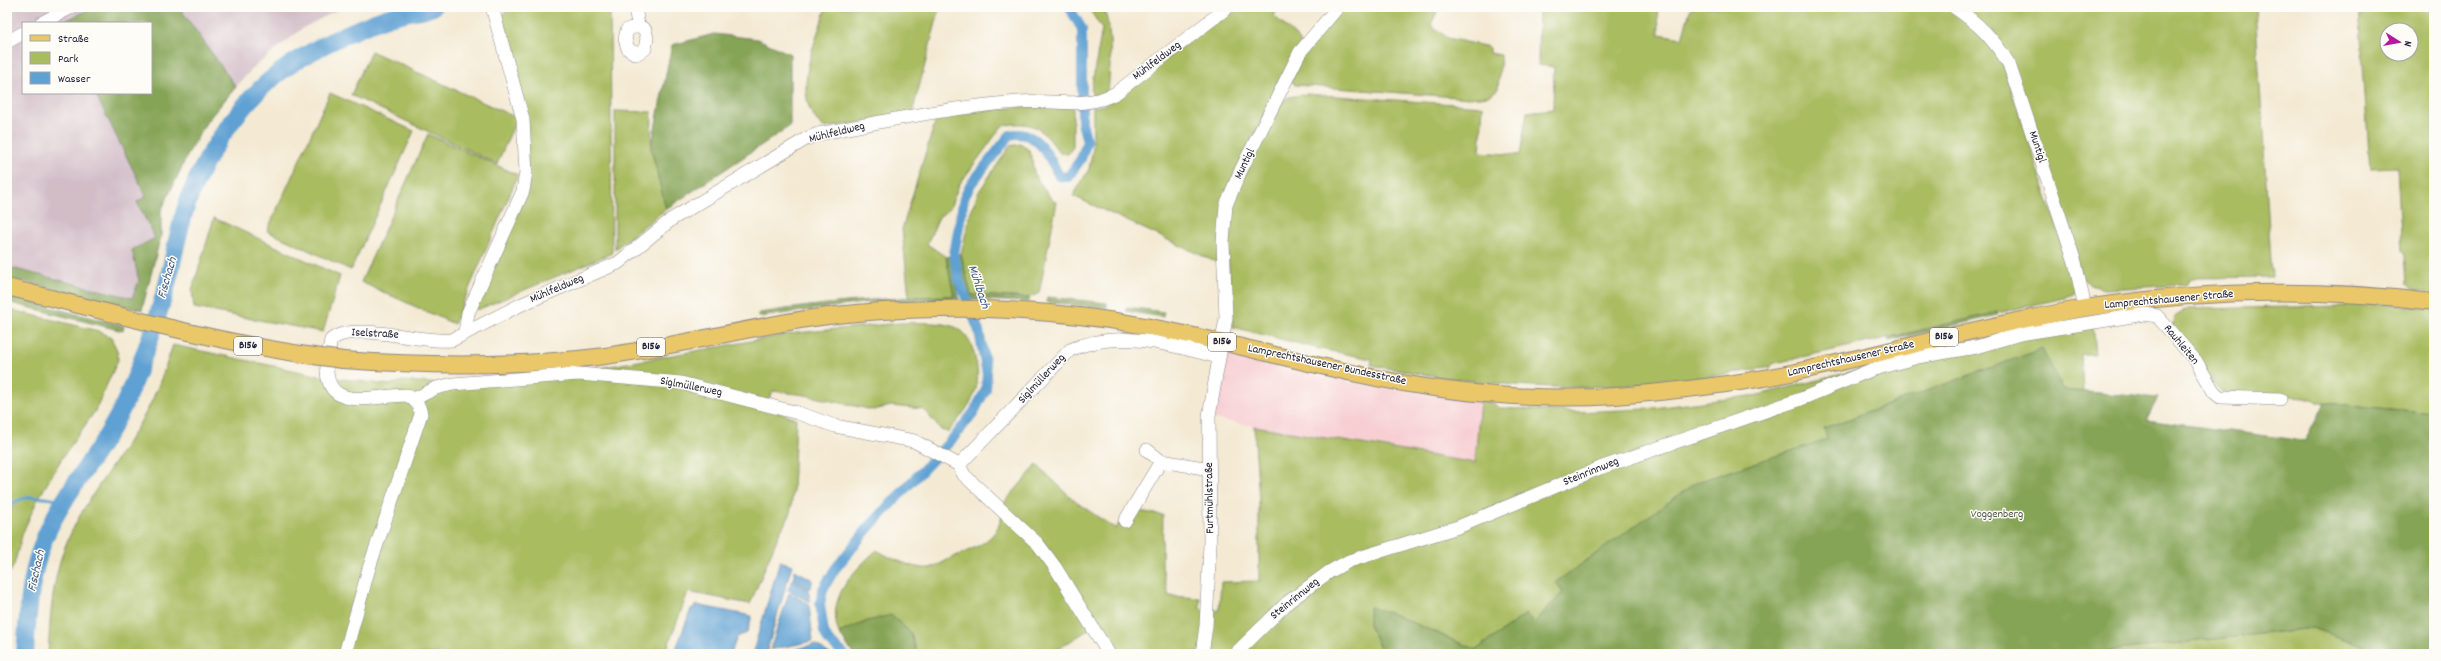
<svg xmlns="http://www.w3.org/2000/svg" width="2441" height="661" viewBox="0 0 2441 661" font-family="Dekko,sans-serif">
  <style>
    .built { fill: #f7cfd3 }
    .industrial { fill: #d2bdc7 }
    .green { fill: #a9bc60; stroke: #666f4e; fill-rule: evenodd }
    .forest { fill: #86a456; stroke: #546348 }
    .water { fill: #60a1d3; stroke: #416287 }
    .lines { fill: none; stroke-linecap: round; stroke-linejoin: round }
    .stream { stroke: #60a1d3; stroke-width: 3 }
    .canal { stroke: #60a1d3; stroke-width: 10 }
    .river { stroke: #60a1d3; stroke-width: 18 }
    .minor-casing { stroke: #8b8688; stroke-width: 14 }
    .major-casing { stroke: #8b8688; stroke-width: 18 }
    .minor { stroke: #fff; stroke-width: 13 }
    .major { stroke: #eac769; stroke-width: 16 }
    .major-bridge-casing { stroke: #8b8688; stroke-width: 18; stroke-linecap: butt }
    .major-bridge { stroke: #eac769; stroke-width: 16 }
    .labels { text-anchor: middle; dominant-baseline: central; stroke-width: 3; stroke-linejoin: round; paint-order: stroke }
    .shield { fill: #fdfcf7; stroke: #646373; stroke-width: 1 }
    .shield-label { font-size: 11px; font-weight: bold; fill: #22223b }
    .street-label { font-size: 12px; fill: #22223b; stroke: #fdfcf7 }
    .park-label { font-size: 12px; fill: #515848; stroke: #fdfcf7 }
    .water-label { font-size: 13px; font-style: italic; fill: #3e5b7f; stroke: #fdfcf7 }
  </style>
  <rect width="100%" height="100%" fill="#fdfcf7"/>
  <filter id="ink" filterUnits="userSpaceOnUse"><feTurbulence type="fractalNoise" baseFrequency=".025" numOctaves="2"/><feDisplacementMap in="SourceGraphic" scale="8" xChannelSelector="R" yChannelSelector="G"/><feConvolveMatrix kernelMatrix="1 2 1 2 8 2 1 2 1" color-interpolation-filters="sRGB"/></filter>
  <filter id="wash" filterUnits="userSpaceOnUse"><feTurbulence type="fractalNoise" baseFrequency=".012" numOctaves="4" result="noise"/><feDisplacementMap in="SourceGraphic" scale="16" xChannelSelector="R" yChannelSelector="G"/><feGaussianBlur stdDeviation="0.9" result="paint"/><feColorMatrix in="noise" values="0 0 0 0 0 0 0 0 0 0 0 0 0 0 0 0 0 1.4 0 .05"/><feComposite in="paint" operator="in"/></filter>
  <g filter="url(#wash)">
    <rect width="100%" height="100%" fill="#f4ead4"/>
    <path class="built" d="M1227,356L1373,387L1480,401L1475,463L1213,419L1220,374Z"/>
    <path class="industrial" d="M7,7H94L61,23H23V93H95L146,197L137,202L155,238L132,250L139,281L132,298L7,267V52L13,49L7,35Z
      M179,7H343L303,28L253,68L236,87Z"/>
    <path class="green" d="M512,7H610L612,253L477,310L476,307L529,187L502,20L503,14Z
      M826,7H940L912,114L825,128C787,100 816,43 826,7Z
      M1088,7H1103C1114,34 1110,65 1108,94L1094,100L1091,90L1102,29Z
      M1234,7H1278L1274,16L1299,39L1301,44L1232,180L1220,264L1073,196L1089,169L1093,148V107L1105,105L1118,96Z
      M1342,7H1439L1431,25L1448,38L1489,47V53L1501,55L1498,89L1489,96L1469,98L1295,85L1291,80L1304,53Z
      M1559,7H1658L1659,34L1682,38L1691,7H1948L1998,50L2078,290L2064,298L1771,364V367C1700,379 1627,389 1554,387C1492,385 1431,377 1371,365L1372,359L1320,349L1233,327L1227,239L1233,200L1277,105L1289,97L1306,94L1483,106L1480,152L1520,155L1527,112L1553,109L1554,67L1538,65L1539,10H1558Z
      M1957,7H2255L2272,277L2190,278L2185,285L2105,289L2089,285L2081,276L2019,82Z
      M2359,7H2434V292L2413,290L2407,284L2405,254L2402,250L2397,168L2370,169ZM2387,30H2411V54H2387Z
      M371,51L517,118L497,164L351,95Z
      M330,93L414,131L351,270L267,231Z
      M1027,106L1073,107V147L1068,154L1060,153C1042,129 1034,119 1002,126L959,185L950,208L939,217L927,244L946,257L955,296L909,297L902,229L937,116Z
      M615,111L652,112L651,148L666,209L615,249Z
      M428,134L518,175L454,324L361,282Z
      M1021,144L1030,151L1035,176L1053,201L1057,202L1039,293L1029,298L971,295L961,254L971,211L978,193L1010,146Z
      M214,218L340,276L323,332L194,308L192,290Z
      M2347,301L2434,308V413L2325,403L2305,397L2219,391L2172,326L2174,317L2188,309L2346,306Z
      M7,309L99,331L111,338L117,350L118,360L95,411L62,458L37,501L23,532L14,565L9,574H7Z
      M900,323C918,323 938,321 955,327C965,331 970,340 973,350C985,389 972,403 948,432L941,430L923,409L891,406L873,410L805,395L773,391L764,408L796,418L793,491L790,515L779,534L750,604L688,592L665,654H48C50,619 52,582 64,549C81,504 114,467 138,426C154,401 163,374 173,345L321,376L389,385L403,381L458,385L544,378L796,333Z
      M2092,325L2095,354H2081L2083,392L2063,390L2042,350L1824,428L1827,439L1556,582L1564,592L1534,623L1526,614L1476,650L1390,613L1369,624L1383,654H1114L1096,625L1050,654H917L911,633L868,621L839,633C825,599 854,570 877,550C887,557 917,570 929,568C936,567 945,561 951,558C977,547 1004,539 1002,505L1037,465L1076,502L1116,529L1119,523L1138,511L1163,515L1162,567L1169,596L1200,598V609L1219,610L1221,582L1259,581V501L1254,426L1475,463L1480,401L1491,402L1500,408L1576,412L1646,409L1758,395L1862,369Z
      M2313,628L2387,654H2083Z"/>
    <path class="forest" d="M94,7H179L236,87L207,121L188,154L161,211V235L142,310L7,278V267L132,298L139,281L132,250L155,238L137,202L146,196L95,93H151V23H61Z
      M714,34L758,39L790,54V126L666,209L651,148L672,45Z
      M958,254H961L971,295L1029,298V302L968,299Z
      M950,256L959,299L863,303L759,317V313C824,303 888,297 954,296L946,257Z
      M7,296L124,326L123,331L7,302Z
      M1047,297L1107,303V308L1046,302Z
      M1127,307L1164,312L1163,317L1126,311Z
      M1997,312L1998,315L1889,341L1888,338Z
      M2042,349L2063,390L2158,398L2146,420L2305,441L2325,403L2434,413V654H2387L2313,628L2083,654H1383L1369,624V607L1390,613L1476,650L1526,614L1534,623L1563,592L1556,582L1697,482L1827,439L1824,428Z
      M891,615L911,633L917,654H853L839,633L868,621Z"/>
    <path class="water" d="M780,561L792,565L766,654H755L754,648Z
      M795,570L813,580L810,589L793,579Z
      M792,580L809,590L810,602L788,590Z
      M789,593L809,604L813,641L770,650Z
      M697,605L752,616L747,633L737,637L731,654H674L691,609Z
      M815,644L830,654H780Z"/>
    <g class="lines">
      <path class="stream" d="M7,510C19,491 45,498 64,501"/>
      <path class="canal" d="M844,654L828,640L824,632L820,604L823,589L835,569L869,527L955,436L974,412L986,389L987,374L979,331L959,280L954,254L964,198L971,184L1010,135C1037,128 1049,156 1059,176L1068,177L1081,159L1087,141L1082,123V29L1069,7"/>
      <path class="river" d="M25,654C28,611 30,566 50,526C72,482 106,445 126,400C141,365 154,329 165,292C174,260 178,225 191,193C210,146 247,93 290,65C317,47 355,29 386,18C401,13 418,11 433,7"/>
    </g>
  </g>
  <g filter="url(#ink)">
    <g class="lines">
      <defs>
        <path id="minor" d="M635,7L638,25
          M1954,7C1978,23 1994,39 2009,64L2075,262L2085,308
          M41,23L72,7
          M638,25L645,30L647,38L645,49L636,54L628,49L625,39L627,30Z
          M7,42L23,33
          M465,332L468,313L523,191L526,172L523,119L492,7
          M414,399L436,388L453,384L579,374L681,383L798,413L835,426L914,441L959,465
          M1147,450L1161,461
          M1125,521L1161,461L1210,469
          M345,654L369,568L421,414C419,404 415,400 407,395C381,394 329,414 327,371C326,361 329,350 331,340C353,320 422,344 452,340L520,305L618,263L672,219L806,139L818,134C884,121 951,107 1018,102C1051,99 1085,110 1116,93L1228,7
          M1109,654L1055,567L1038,544L964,475L959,465L1070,350C1118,329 1170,344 1218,357
          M1202,654L1206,626L1210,544L1209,416L1226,318L1223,242L1226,205L1241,170L1300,52L1338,7
          M1235,654L1288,602L1329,572L1349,561L1458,527L1600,468L1801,399L1871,370L1918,357L1976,347L2020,334L2145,314L2157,316L2196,361L2214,392L2220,397L2280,399"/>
        <path id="major" d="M7,287C109,312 210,341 314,356
          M343,360C428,366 513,367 597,357C667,348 737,330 806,319C866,310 927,308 986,309C1039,311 1093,316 1145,326C1218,339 1289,360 1362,375C1444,393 1532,401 1616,396C1679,391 1742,384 1805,370C1898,350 1990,324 2085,308C2199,290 2319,288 2434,302"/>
      </defs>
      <use href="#minor" class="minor-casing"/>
      <use href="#major" class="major-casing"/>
      <use href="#minor" class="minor"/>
      <use href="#major" class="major"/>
      <defs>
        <path id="major-bridge" d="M314,356L343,360"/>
      </defs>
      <use href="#major-bridge" class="major-bridge-casing"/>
      <use href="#major-bridge" class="major-bridge"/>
    </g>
  </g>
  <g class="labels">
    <g class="shield">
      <rect x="1930" y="328" width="28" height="18" rx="3"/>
      <rect x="1208" y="333" width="28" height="18" rx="3"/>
      <rect x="234" y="337" width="28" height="18" rx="3"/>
      <rect x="637" y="338" width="28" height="18" rx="3"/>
    </g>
    <g class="shield-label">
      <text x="1944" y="337">B156</text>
      <text x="1222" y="342">B156</text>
      <text x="248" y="346">B156</text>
      <text x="651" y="347">B156</text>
    </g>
    <g class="street-label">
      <text transform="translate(1157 61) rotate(-37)">Mühlfeldweg</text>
      <text transform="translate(837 133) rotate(-14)">Mühlfeldweg</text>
      <text transform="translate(2037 147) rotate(72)">Muntigl</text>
      <text transform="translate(1245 164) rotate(-64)">Muntigl</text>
      <text transform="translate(557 289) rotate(-23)">Mühlfeldweg</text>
      <text transform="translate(2169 300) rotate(-5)">Lamprechtshausener Straße</text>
      <text transform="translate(375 334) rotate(3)">Iselstraße</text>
      <text transform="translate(2181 345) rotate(50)">Rauhleiten</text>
      <text transform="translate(1851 359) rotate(-13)">Lamprechtshausener Straße</text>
      <text transform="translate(1327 365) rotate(12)">Lamprechtshausener Bundesstraße</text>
      <text transform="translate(1042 379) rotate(-47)">Siglmüllerweg</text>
      <text transform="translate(691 387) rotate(11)">Siglmüllerweg</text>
      <text transform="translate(1591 472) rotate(-22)">Steinrinnweg</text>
      <text transform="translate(1210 498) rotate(-91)">Furtmühlstraße</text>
      <text transform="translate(1295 599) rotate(-39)">Steinrinnweg</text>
    </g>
    <g class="park-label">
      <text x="1997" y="514">Voggenberg</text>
    </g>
    <g class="water-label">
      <text transform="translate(168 278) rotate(-74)">Fischach</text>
      <text transform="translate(978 287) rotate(72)">Mühlbach</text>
      <text transform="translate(37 571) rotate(-77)">Fischach</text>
    </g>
  </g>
  <rect width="2441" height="661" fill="none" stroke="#fdfcf7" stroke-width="24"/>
  <rect x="22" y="22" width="130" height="72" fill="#fdfcf7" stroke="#a5a5ac"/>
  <rect x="30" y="35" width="20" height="6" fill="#eac769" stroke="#a5a5ac"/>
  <text x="58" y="42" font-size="12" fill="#22223b">Straße</text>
  <rect x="30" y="52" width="20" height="12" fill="#a9bc60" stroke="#a5a5ac"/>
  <text x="58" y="62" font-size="12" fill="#22223b">Park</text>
  <rect x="30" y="72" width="20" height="12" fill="#60a1d3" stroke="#a5a5ac"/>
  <text x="58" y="82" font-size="12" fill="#22223b">Wasser</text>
  <g transform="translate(2399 42) rotate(101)"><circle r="19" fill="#fdfcf7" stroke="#a5a5ac"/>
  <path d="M0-3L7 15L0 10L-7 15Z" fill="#b5179e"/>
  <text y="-6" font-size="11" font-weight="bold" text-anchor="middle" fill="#22223b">N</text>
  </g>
</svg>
